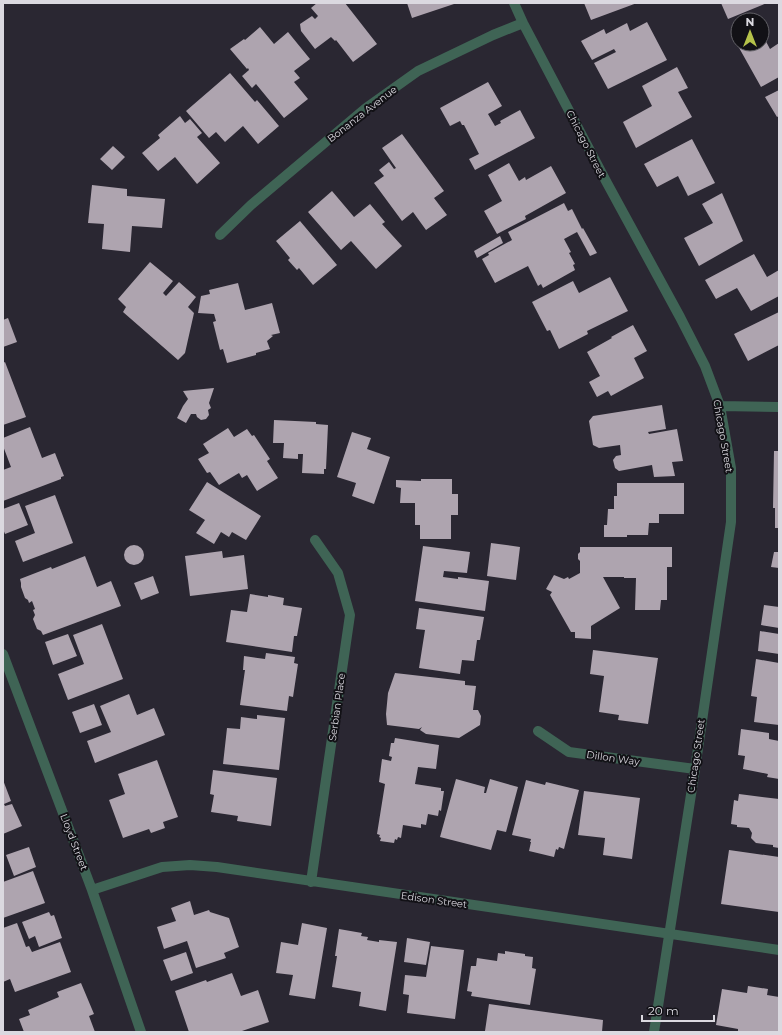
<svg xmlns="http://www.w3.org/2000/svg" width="782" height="1035" viewBox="0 0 782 1035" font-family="Montserrat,sans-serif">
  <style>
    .building { fill: #aea4af }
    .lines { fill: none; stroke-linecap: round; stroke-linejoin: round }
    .minor { stroke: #3f6455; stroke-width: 10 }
    .labels { text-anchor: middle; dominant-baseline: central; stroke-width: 4; stroke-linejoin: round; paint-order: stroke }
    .street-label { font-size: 10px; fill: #dbd9e0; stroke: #121116 }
  </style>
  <rect width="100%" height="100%" fill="#2a2732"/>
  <path class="building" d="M317,3H345L377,44L353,62L336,40L335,41L331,37L315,49L301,31L300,24L312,16L315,19L318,16L311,8Z
    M407,3H457L412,18Z
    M584,3H637L591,20Z
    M721,3H767L728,19Z
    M647,22L667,60L608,89L594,63L616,52L614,49L592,60L581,41L604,29L606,34L627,23L630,31Z
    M260,27L274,44L288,32L310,59L294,71L300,78L294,82L308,99L284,118L256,84L252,88L242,76L249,70L248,68L247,69L230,49L244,39L245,40Z
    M762,34L770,49L779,43V77L761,87L733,37L738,35V44H762Z
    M677,67L688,88L678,92L692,117L636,148L623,122L652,106L642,86Z
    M230,73L255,102L257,100L279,126L258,144L243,126L225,142L216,132L209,138L186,111Z
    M488,82L502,106L488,114L495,126L501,123L500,121L520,110L535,138L475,170L469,159L479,154L464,125H462L460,121L450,126L440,108Z
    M779,90V116L777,117L765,97Z
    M180,116L185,123L190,119L202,133L197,137L220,163L197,184L175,157L158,171L142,153L160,138L158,135Z
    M402,134L444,191L434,198L447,215L426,230L413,212L402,221L374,183L384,176L379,170L389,162L394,169L396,168L382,148Z
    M692,139L715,183L688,196L678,176L657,187L644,164Z
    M113,146L125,157L112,170L100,159Z
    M509,163L519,181L525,177L526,180L551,166L566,193L525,216L526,219L497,234L484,211L502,201L488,175Z
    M92,185L127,189V196L165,199L162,228L132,226L130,252L102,249L104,224L88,223Z
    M332,191L354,217L370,204L385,222L382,224L402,246L376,269L351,241L341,250L308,212Z
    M722,193L743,241L699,266L684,238L713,223L702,204Z
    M564,203L568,211L572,209L582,229L583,228L597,253L590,256L577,232L564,239L571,252L569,253L575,264L573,265L575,270L543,288L541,284L538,286L528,266L495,283L482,259L489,255L488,253L512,240L508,232Z
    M300,221L337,265L313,285L299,268L297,270L288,260L290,258L276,241Z
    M500,236L503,243L477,258L474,251Z
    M754,254L767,277L779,270V296L751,311L737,288L716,299L705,280Z
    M150,262L173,281L163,293L166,296L179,282L196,297L188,307L194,313L185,353L178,360L123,312L126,307L118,299Z
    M610,277L628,311L587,331L588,334L559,349L550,330L547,331L532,302L573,281L579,293Z
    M238,283L245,310L272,303L280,333L271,335L273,336L267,341L270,349L256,353V355L227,363L223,349L220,350L213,322L216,321L214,314L198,313L201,296L210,294L209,290Z
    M779,312V345L748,361L734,334Z
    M8,318L17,342L3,347V320Z
    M633,325L647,351L634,358L644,378L611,396L608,391L597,397L589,382L600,376L587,352L612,338L611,337Z
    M5,362L26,417L3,425V363Z
    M214,388L209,403L211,408L208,410L209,415L206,419L201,420L197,417L196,414H191L186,423L177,418L183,406L188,399L183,391Z
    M662,405L666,429L648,432L649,434L677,429L683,461L672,462L675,476L654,477L652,465L619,471L615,468L613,460L616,456L621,455L620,445L599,448L593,445L589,421L593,416Z
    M274,420L316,422V424L328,425L326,469H324V474L302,473L303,454H298V459L283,458L284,443H273Z
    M30,427L42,458L55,453L64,476L61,477V479L3,501V470L11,467L3,446V438Z
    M228,428L234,437L247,429L252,436L254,435L270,459L267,461L278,478L257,491L247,475L242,478L239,473L219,485L210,472L207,473L198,459L209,453L203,444Z
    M352,432L371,438L367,449L390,457L374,504L352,496L356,483L337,477Z
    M774,451H779V528H775V508H773Z
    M421,479H452V494H458V515H451V539H420V525H415V503H400L401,488L396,487V480L421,481Z
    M207,482L261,516L246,540L232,532L229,537L221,532L214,544L196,533L205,520L189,510Z
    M617,483H684V514H659V523H649L648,535H627V537H604V525H607L608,509H614V496H617Z
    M55,495L73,543L23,562L15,541L35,533L25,506Z
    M19,503L28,525L5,534L3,529V509Z
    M491,543L520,547L516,580L487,576Z
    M124 555a10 10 0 1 1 20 0a10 10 0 1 1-20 0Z
    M423,546L470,552L467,573L444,571L443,577L458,579V577L489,581L485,611L415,601Z
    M580,547H672V567H667V600H661L660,610H635L636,578H624V577H603L620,608L591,626V639L575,638V632H571L550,595L552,592L546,589L554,575L564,579L568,577L569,579L580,573V561L578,559V554L580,552Z
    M222,551L223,558L244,555L248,589L190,596L185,556Z
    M774,552H779V568L771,567Z
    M85,556L97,587L111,581L121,606L43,635L41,631L37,629L33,619L35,615L33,610L35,609L32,601L29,603L28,600L25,598L21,587V583L20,579L51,567L52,569Z
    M153,576L159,593L141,600L134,583Z
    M250,594L268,597V595L284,598L283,605L302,608L297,636H294L292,652L226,642L231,610L247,612Z
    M764,605L779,607V628L761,625Z
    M419,608L484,617L480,640H477L474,661L462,660L460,674L419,668L425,630L416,629Z
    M102,624L123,679L68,700L58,674L84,664L73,635Z
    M760,631L779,634V654L758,651Z
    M68,634L77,656L53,665L45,642Z
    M593,650L658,658L648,724L618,720L619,715L599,712L604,676L590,674Z
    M266,653L295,657L294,663L298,664L293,697L289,696L287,711L240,705L245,670H243L244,656L265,659Z
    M756,659L779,663V725L754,722L757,697L751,696Z
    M395,673L465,681V685L476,686L473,710H478L481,716L480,725L459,738L426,734L420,730L422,727L419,729L387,725L386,714L388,693Z
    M129,694L137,715L154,708L165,735L95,763L87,741L111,732L100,706Z
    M94,704L102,725L80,733L72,712Z
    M257,715L285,718L279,770L223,764L227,728L240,729L241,717L257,719Z
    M741,729L769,733V739L779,741V779L767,777L768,774L743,769L745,756L738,755Z
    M395,738L439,745L436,769L418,767L415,784L441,788V791H444L441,811L439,810L438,816L428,814L426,825L421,824V828L403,825L401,838L398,837L397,840L395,839L394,843L380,841L381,838L379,837L380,835L377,834L385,784L379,782L382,759L391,761L392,757L389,756L391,743H394Z
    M157,760L178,817L163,822L165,828L151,833L149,829L123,838L109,800L125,794L118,774Z
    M213,770L277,778L271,826L237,821L238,816L211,812L214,795L210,794Z
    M456,779L485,787L484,793H486L490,779L518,787L506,832L497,830L491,850L440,837Z
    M3,780L11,801L4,804L5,806L12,804L22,826L3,834Z
    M526,780L545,785L546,782L579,790L564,849L559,847L558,850L556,849L554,857L529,851L531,842H530L531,839L512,835Z
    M584,791L640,798L632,859L603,855L605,838L578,835Z
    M739,794L779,799V848L773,847V845L756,843L751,838L752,833L749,828L737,827V825L731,824L734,800L738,801Z
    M29,847L36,867L14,876L6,855Z
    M729,850L779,857V912L721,904Z
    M33,871L45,903L3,918V882Z
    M190,901L194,915L209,910L210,912L229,918L239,947L224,953L226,958L196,968L187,941L164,949L157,927L176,921L171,908Z
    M49,912L51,916L54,915L62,938L39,947L35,936L29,939L22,922Z
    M17,923L26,947L29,946L32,952L60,942L71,972L15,992L10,979L3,982V928Z
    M302,923L327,928L315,999L289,995L293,975L276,973L281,942L298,945Z
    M339,929L362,933L361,936L368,937L367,940L379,942V940L397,942L386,1011L359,1006L361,992L332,987L337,956H335Z
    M407,938L430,942L426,965L404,962Z
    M431,946L464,950L455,1019L407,1013L409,995L403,994L405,975L426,977Z
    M505,951L525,954V956L533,957L532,968L536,969L530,1005L471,996L472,992L467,991L471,966H476L477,958L497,961L498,953L505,954Z
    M186,952L193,973L171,981L163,960Z
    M232,973L241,996L258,990L269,1022L239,1032H189L175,991L206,980L207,982Z
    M81,983L94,1014L89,1016L95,1032H24L19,1019L30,1015L28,1010L59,997L57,992Z
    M748,986L768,989L767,995L779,997V1032H738V1029L716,1025L722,989L747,993Z
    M489,1004L603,1020L602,1032H493L485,1031Z"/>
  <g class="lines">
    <path class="minor" d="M514,3L523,23L607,183L680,317L705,366L720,406L731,468V522L695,769L654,1032
      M220,235L251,205L366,108L418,71L493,35L523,23
      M720,406L779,407
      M3,654L92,890L141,1032
      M538,731L569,752L695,769
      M311,882L350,615L338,573L315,540
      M92,890L162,867L190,865L217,867L779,950"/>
  </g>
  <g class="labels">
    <g class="street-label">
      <text transform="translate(362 114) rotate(-38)">Bonanza Avenue</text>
      <text transform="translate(586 144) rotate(63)">Chicago Street</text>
      <text transform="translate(723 436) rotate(80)">Chicago Street</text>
      <text transform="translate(337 707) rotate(-82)">Serbian Place</text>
      <text transform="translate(696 756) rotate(-82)">Chicago Street</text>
      <text transform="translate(613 758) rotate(8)">Dillon Way</text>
      <text transform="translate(74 842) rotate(69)">Lloyd Street</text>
      <text transform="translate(434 900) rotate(8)">Edison Street</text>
    </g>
  </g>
  <rect width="782" height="1035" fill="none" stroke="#dbd9e0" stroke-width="8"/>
  <g transform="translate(750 32)"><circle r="19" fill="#121116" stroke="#626167"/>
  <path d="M0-3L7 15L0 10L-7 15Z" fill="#b5c24a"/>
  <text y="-6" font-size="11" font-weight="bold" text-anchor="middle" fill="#dbd9e0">N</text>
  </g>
  <path d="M642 1015v6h72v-6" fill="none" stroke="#dbd9e0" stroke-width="2"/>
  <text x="648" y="1015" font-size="12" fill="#dbd9e0" stroke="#121116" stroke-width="3" paint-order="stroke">20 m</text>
</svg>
